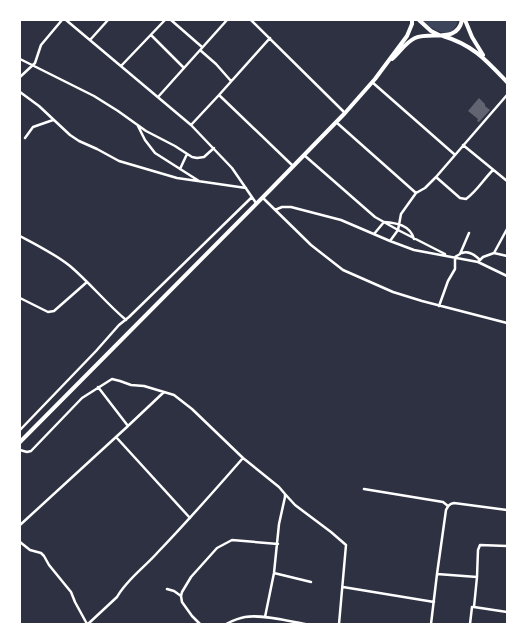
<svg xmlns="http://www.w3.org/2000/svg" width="527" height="644" viewBox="0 0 527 644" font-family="'PT Sans',sans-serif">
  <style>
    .green { fill: #3c4559 }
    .building { fill: #626471 }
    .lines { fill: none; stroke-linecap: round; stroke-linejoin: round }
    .minor { stroke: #fff; stroke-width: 2.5 }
    .trunk { stroke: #fff; stroke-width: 4 }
  </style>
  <rect width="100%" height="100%" fill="#2d3142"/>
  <path class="green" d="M422,20H458C453,42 433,31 422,20Z"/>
  <path class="building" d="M479,98L485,104V106L490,110L479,122L477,121L478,119L468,111Z"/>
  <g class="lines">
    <path class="minor" d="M66,20L191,125L232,168L256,203
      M171,20L202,47
      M251,20L345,113
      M151,35L184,68
      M90,40L108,20
      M200,50L216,64L231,81
      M20,59L94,96L118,111L146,131L175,146L192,157L197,158L204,157L214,148
      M121,66L165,20
      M20,77L35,63L41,45L62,20
      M372,82L454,154
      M20,92L39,106L70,135L79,141L97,149L119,161L177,178L246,188
      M219,95L293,166
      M158,97L227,20
      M336,122L416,193
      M191,125L219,95L270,38
      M138,126L145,140L155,153L199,181
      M25,138L33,127L53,120
      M463,145L507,181
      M304,155L375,217L398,230L445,254
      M180,169L187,154
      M436,177L460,198L466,199C477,191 483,180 493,170
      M263,198L311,245L343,270L393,292L422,301L507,323
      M275,210L282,207H291L341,220L390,241L414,250L478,262L507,276
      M374,234L384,222C397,223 410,225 414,239
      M20,236C37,245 55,254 70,266C90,283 106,303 126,320
      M390,241L398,230L401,214L416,193L425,188L436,177L507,95
      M462,253C469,250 475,255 480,260
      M494,253L507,256
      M478,262L483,257L494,253L507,229
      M20,298L48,312L54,311L87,282
      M439,306L448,281L455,269V257L460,254L469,233
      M98,387L128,426L116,437L190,518
      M129,425L164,392
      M20,430L96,351L119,325L129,317L252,197
      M20,450L27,452L31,451L82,398L112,379L120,381L131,385L144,386L174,395L192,409L243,458C215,490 187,522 158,552C145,567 127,579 117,597L88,624
      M243,458L279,487L285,494V497L279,524L274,573L265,617
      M364,489L443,502L448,506
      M285,494L295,505L331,532L346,545L339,624
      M20,525L116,437
      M20,542L30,550L41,553L44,556L49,565L71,592L75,602L87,624
      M274,573L311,582
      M437,574L477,577L478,550L480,545L507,546
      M343,587L434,602
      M167,589L174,591L181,596
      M474,607L507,612
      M200,624L192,616L182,602L181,596L182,592L191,577L217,548L232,540L278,544
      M226,624C232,621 239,618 245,617C261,614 289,621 305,624
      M431,624L437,574L446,510C448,506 449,504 454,503L507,510
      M470,624L472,607H474L477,577"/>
    <path class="trunk" d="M419,20L431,31L439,35
      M465,20L472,37L483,55
      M443,36C473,45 486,60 507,82
      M392,59C399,53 406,42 415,38C431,31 457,44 462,20
      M20,442L271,189L345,113L375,79L407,36L412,24V20"/>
  </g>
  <rect width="527" height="644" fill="none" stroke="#ffffff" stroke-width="42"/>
</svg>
